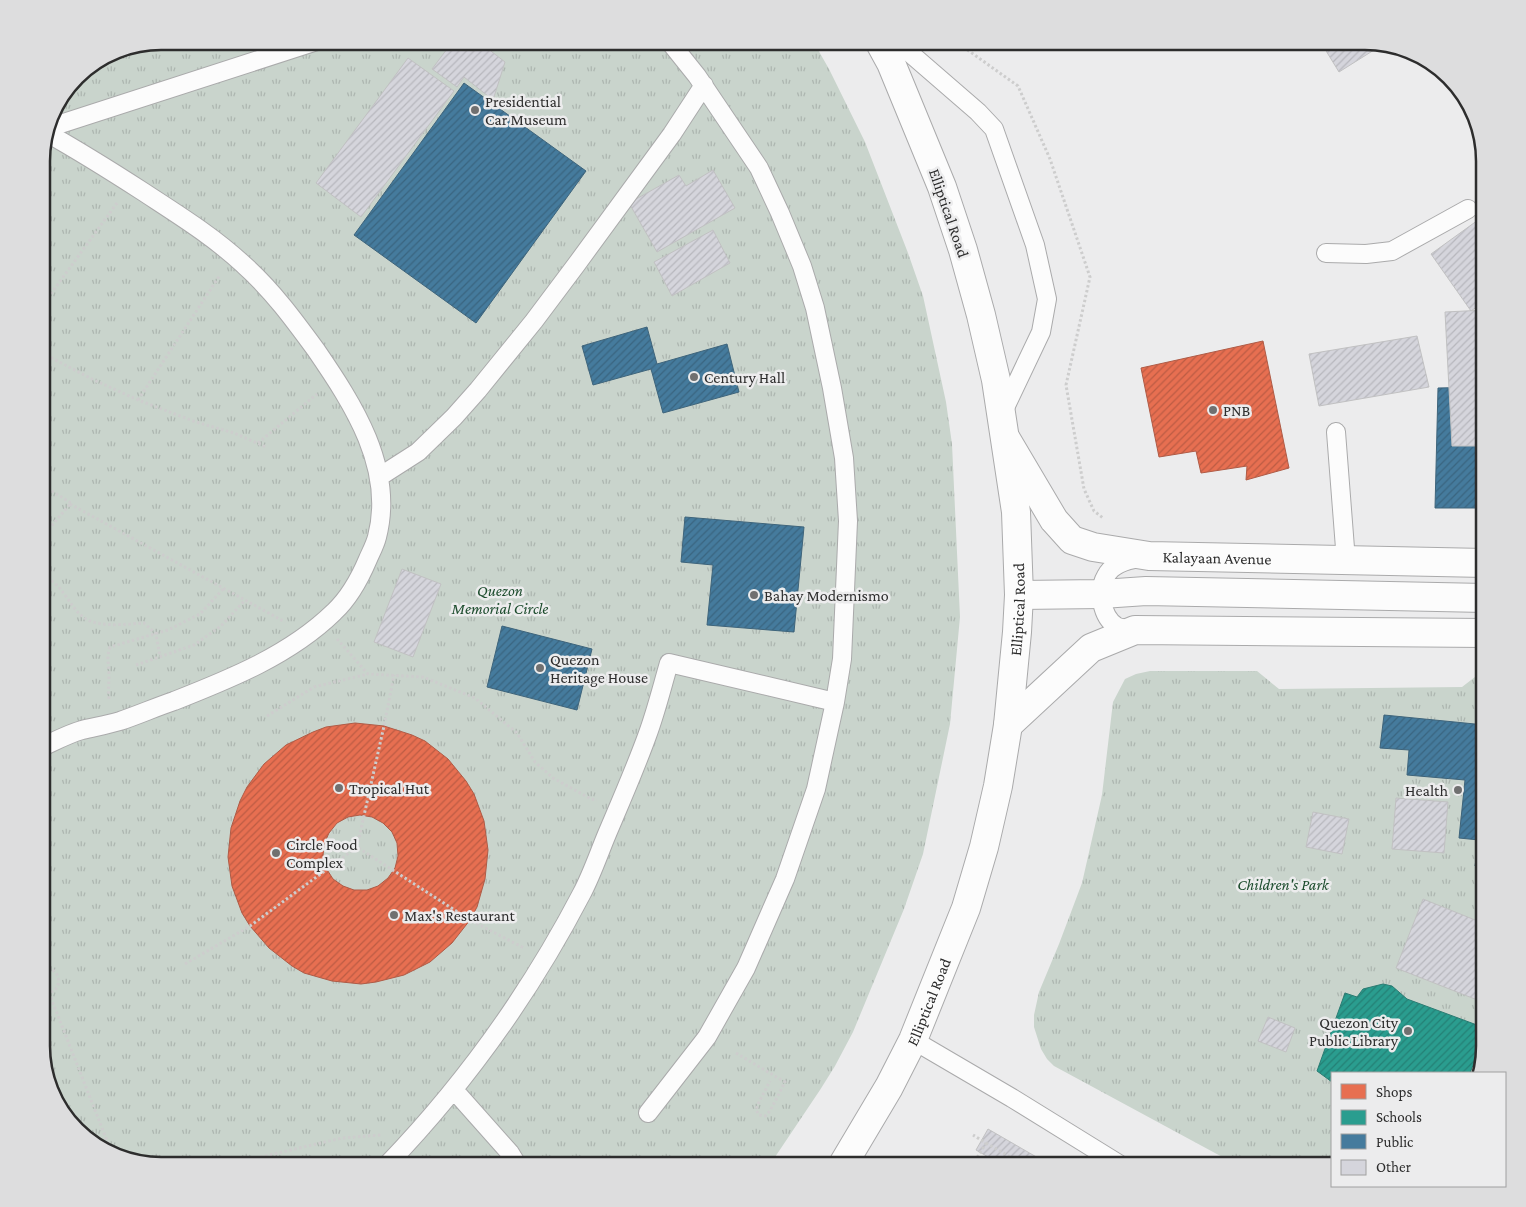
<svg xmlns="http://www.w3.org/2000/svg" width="1526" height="1207" viewBox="0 0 1526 1207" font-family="'Crimson Pro',serif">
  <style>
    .park { fill: url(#park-tufts) }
    .shops { fill: url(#shops-hatch); stroke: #af5b46; fill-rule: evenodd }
    .schools { fill: url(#schools-hatch); stroke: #2b7b72 }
    .public { fill: url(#public-hatch); stroke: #3e647b }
    .building { fill: url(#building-hatch); stroke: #c1c1c2 }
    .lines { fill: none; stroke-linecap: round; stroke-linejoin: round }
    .lane-casing { stroke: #aaaaab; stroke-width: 20 }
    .secondary-casing { stroke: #aaaaab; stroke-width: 30 }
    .primary-casing { stroke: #aaaaab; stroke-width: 30 }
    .path { stroke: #cdcdcd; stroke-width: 3; stroke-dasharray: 2.5 2.5; stroke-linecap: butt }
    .lane { stroke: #fcfcfc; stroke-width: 18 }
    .secondary { stroke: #fcfcfc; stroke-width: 28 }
    .primary { stroke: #fcfcfc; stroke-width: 28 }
    .poi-dot { fill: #707070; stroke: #ececed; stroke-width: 2 }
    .labels { text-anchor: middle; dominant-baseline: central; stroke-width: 5; stroke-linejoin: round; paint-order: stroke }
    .poi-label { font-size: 16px; fill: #2d2d2d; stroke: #ececed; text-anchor: start }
    .street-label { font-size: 16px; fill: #2d2d2d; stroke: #ececed }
    .park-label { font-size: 16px; font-style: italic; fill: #1c4c2d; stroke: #ececed }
    .rim { fill: none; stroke: #2d2d2d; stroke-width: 2.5 }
  </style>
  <defs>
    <pattern id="park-tufts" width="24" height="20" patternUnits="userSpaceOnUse" patternTransform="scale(1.25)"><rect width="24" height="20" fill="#c9d4cc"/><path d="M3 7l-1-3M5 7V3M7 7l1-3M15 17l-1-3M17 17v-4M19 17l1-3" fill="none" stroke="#adb6b0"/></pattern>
    <pattern id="shops-hatch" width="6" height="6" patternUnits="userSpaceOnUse" patternTransform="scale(1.25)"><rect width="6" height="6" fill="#e76f51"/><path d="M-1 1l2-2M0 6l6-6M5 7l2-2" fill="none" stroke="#bc5c44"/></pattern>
    <pattern id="schools-hatch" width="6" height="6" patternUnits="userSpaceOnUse" patternTransform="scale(1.25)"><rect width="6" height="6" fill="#2a9d8f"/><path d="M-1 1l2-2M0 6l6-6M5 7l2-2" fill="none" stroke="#248075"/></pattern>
    <pattern id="public-hatch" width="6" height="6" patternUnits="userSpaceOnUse" patternTransform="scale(1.25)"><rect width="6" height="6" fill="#457b9d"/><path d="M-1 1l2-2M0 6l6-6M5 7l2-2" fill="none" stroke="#3a6580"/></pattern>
    <pattern id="building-hatch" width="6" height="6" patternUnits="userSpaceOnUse" patternTransform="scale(1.25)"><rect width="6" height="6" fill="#d5d5dc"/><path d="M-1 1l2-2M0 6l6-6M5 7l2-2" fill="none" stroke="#b7b7bd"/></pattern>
  </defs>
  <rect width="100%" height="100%" fill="#ececed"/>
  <path class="park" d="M161,41H813L829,69L865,142L908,253L923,296L946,402L952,444L960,617L950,724L923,854L904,909L853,1032L835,1066L820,1090L769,1166H160L115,1157L82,1136L54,1099L41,1054L42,153L54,108L82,71L115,50Z
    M1484,670H1485V1047L1480,1073H1332V1166H1239L1054,1066L1047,1059L1041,1049L1034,1027V1015L1039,992L1059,944L1082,883L1102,795L1113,702L1125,679L1136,674L1150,671H1257L1279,689L1462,687Z"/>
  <path class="shops" d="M1263,341L1289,468L1246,480L1247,466L1201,473L1196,451L1159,457L1141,368Z
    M355,723L384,726L412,735L425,741L448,759L466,781L474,794L484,821L488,850L485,879L477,907L470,920L452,943L430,962L404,975L376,982L361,984L332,981L304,973L292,966L269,948L250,926L242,913L232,886L228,857L231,828L240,801L247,787L264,764L286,745L313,732L326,727ZM360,815L372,817L383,823L392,832L397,843L398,856L395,868L388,878L378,886L367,890H354L343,886L333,879L326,868L323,856L324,844L329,833L337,823L348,817Z"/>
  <path class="schools" d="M1383,984L1392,986L1407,999L1485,1028V1034L1470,1073H1332V1082L1317,1071L1345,993L1357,997L1363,989Z"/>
  <path class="public" d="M464,83L586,171L476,323L354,235Z
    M647,327L657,364L727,344L739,392L663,413L651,369L593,385L582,346Z
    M1485,387V508H1435L1438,388Z
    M685,517L804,527L794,632L707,625L713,565L681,562Z
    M502,626L592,649L577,710L487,687Z
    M1384,715L1485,725V867L1475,866L1479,840L1459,838L1465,780L1407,775L1409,750L1380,748Z"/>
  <path class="building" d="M453,41H478L505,62L493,100L464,77L457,87L432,69Z
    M1320,41H1366L1382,45L1339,72Z
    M408,58L454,91L361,217L316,183Z
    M713,170L735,208L657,252L629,203L679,175L686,186Z
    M1485,215V301L1471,311L1431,254Z
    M713,230L730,263L672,296L654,262Z
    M1485,310V446H1452L1445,312Z
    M1417,336L1429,387L1319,406L1309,354Z
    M402,569L441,584L413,657L374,642Z
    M1396,798L1448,802L1444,853L1392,849Z
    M1313,812L1349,819L1342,854L1306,847Z
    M1423,899L1485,924V1003L1396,968Z
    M1268,1017L1295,1028L1286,1052L1258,1041Z
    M988,1129L1052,1166H1004L976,1150Z"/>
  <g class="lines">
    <defs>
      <path id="lane" d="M896,41L978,112L994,129L1035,245L1047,299L1041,332L1002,414
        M48,128L317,41
        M1326,253L1366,254L1392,251L1468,209
        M1336,432L1346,561
        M379,477L418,452L454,417L478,390L534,321L576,265L672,134L704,85
        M1135,630C1129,629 1121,629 1116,626C1102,617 1097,591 1106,576C1112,564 1126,560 1139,558
        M42,747C55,741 68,734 82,730C94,727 107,725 120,721C138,715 156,707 174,701C230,679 290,655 334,612C349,598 360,578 368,559C371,552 375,545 377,537C395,468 353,404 316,350C294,320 272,290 244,265C213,236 177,214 142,191C111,171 79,151 47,133
        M913,1040L1012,1098L1122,1166
        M454,1090L510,1153L518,1166
        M648,1113L707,1037L746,968L785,879L816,789L835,702L842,659L848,521L844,458L832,388L815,308L802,266L780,213L759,168L697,76L669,41
        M386,1166C464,1085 530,993 582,893C592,874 599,853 607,834C621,801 635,769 647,736C656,712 662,687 669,663L835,702"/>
      <g id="secondary">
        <path id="s1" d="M1006,439L1054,520L1072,540L1093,547L1149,556L1485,563"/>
        <path d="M1019,595L1102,594L1146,591L1485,598"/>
        <path d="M1008,725L1091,648L1135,630L1485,633"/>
      </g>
      <g id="primary">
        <path id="s2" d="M842,1166L889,1087L913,1040L966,908L984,847L998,786L1008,725L1017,632L1019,595L1016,512L996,380L981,315L963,250L942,187L891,63L879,41"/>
      </g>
    </defs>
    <use href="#lane" class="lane-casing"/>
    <use href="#secondary" class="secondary-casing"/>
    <use href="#primary" class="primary-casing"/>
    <path class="path" d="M955,41L1018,86L1050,159L1090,277L1066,385L1084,489L1094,511L1103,518
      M42,306L117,203
      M42,353L92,379L138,400L196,422L234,433L266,447
      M138,400L220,275
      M258,443L317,394
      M70,504L285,622
      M42,537L71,503L42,485
      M42,577C65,582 69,612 90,621C105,627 129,624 144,623L156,634L160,657
      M337,639L368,674L423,677L475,698L517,733L535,762L553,778L591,799L597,800
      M136,665L194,645L221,626L245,600
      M109,699C108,690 109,683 109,675C109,663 106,659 110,647L168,630L200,614L224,588
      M267,716L314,687L368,674
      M357,847L384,726L394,675
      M185,964L250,926L357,847L470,920L524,948
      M41,993C65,997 64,964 41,969
      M49,993L113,1156
      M736,1053L785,1082L770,1111L765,1116L759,1115L756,1110L758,1104L770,1081
      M986,1143L1026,1166
      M237,1166L248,1160L342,1138L381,1135
      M972,1166L986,1143L973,1135"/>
    <use href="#lane" class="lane"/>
    <use href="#secondary" class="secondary"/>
    <use href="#primary" class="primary"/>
  </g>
  <g class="poi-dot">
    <circle cx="475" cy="110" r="5"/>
    <circle cx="694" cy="377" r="5"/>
    <circle cx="1213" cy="410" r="5"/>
    <circle cx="754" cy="595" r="5"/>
    <circle cx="540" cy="668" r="5"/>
    <circle cx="339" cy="788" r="5"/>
    <circle cx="1458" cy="790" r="5"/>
    <circle cx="276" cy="853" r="5"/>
    <circle cx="394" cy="915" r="5"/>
    <circle cx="1408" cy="1031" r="5"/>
  </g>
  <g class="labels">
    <g class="poi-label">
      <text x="485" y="101">Presidential<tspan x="485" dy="18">Car Museum</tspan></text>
      <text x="704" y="377">Century Hall</text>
      <text x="1223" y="410">PNB</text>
      <text x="764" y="595">Bahay Modernismo</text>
      <text x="550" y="659">Quezon<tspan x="550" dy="18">Heritage House</tspan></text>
      <text x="349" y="788">Tropical Hut</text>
      <text x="1448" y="790" text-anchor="end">Health</text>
      <text x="286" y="844">Circle Food<tspan x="286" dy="18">Complex</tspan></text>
      <text x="404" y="915">Max's Restaurant</text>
      <text x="1398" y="1022" text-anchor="end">Quezon City<tspan x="1398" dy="18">Public Library</tspan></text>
    </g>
    <g class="street-label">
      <text transform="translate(949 213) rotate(71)">Elliptical Road</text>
      <text stroke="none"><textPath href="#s1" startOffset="268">Kalayaan Avenue</textPath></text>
      <text stroke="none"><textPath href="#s2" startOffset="591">Elliptical Road</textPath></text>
      <text stroke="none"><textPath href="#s2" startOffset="186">Elliptical Road</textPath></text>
    </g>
    <g class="park-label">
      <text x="500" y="590">Quezon<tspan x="500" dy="18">Memorial Circle</tspan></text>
      <text x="1283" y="884">Children's Park</text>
    </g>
  </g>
  <path d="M0 0H1526V1207H0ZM161 50H1365A111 111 0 0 1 1476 161V1046A111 111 0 0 1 1365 1157H161A111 111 0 0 1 50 1046V161A111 111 0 0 1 161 50Z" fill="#ddddde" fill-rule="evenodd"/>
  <path class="rim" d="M161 50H1365A111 111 0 0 1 1476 161V1046A111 111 0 0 1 1365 1157H161A111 111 0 0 1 50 1046V161A111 111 0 0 1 161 50Z"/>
  <rect x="1331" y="1072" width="175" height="115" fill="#ececed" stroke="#a0a0a0"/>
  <rect x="1341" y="1084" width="25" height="15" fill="#e76f51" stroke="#a0a0a0"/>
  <text x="1376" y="1097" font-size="15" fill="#2d2d2d">Shops</text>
  <rect x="1341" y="1110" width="25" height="15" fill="#2a9d8f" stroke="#a0a0a0"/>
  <text x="1376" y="1122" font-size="15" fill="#2d2d2d">Schools</text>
  <rect x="1341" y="1134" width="25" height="15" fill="#457b9d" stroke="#a0a0a0"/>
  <text x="1376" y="1147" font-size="15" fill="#2d2d2d">Public</text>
  <rect x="1341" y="1160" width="25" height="15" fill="#d5d5dc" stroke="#a0a0a0"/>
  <text x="1376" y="1172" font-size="15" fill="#2d2d2d">Other</text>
</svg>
